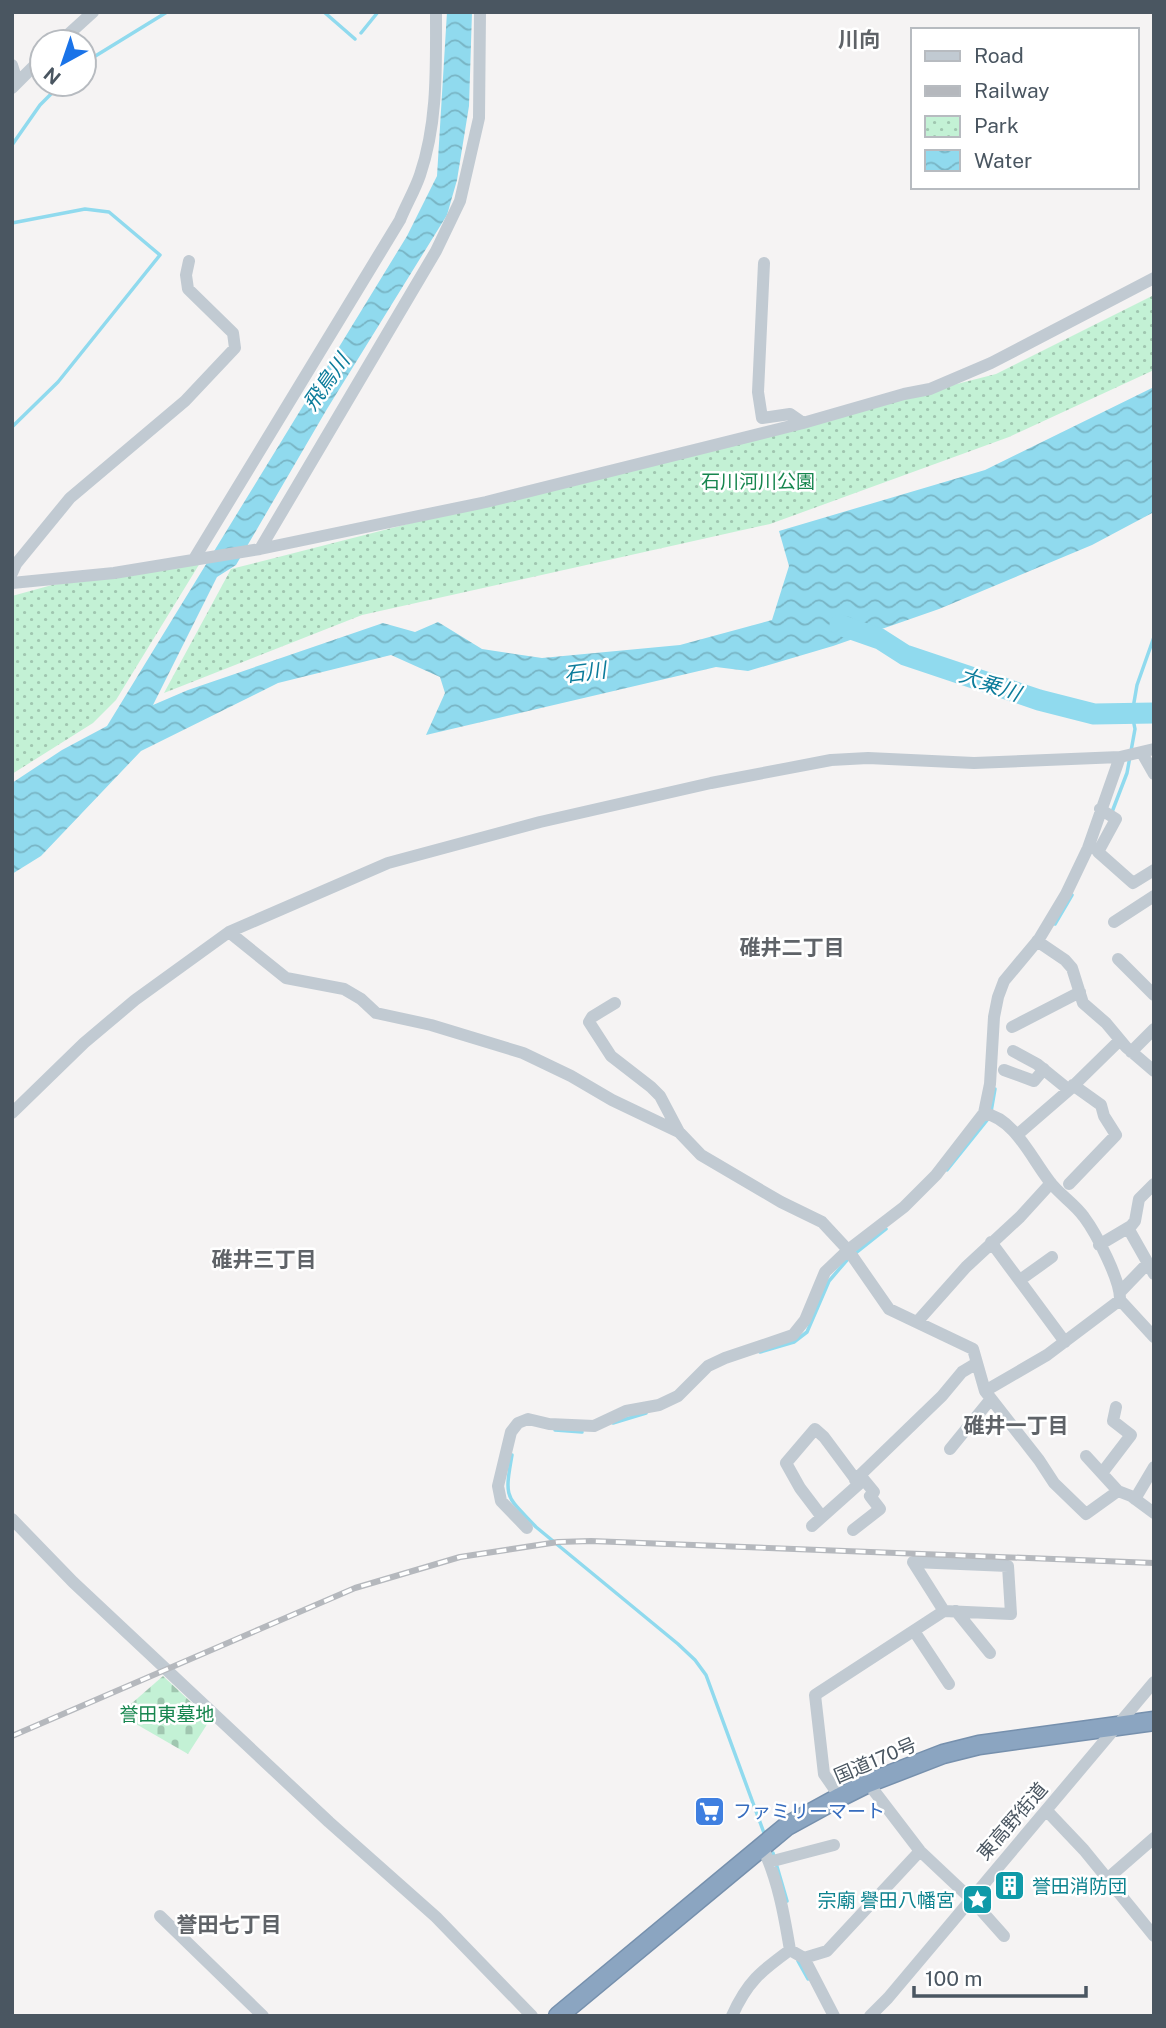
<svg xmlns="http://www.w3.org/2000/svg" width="1166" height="2028" viewBox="0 0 1166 2028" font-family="'Public Sans','Noto Sans JP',sans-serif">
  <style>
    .cemetery { fill: url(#cemetery-stones) }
    .park { fill: url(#park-dots) }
    .water { fill: url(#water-waves) }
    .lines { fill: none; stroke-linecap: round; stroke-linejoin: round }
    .stream { stroke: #90daee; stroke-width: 3.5 }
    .river { stroke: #90daee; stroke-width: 21 }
    .highway-casing { stroke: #7690ad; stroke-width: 21 }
    .minor { stroke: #c1cad2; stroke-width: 12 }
    .highway { stroke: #8ba5c1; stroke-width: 18 }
    .rail-casing { stroke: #b5b8bd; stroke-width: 6 }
    .rail { stroke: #fff; stroke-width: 3.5; stroke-dasharray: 10; stroke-linecap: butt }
    .labels { text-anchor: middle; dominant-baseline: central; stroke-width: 5; stroke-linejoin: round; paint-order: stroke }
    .park-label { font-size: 19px; fill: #17864f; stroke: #fff }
    .street-label { font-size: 19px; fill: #4a5661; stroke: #fff }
    .shop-label { font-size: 19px; fill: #366cbe; stroke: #fff; text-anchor: start }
    .culture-label { font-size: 19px; fill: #0d838f; stroke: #fff; text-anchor: start }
    .neighbourhood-label { font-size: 21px; font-weight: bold; fill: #5f6368; stroke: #fff }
    .water-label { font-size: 21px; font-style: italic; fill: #0c7c9b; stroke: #fff }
  </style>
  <defs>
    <pattern id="cemetery-stones" width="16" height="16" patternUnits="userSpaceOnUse" patternTransform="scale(1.75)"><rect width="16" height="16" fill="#c3f1d5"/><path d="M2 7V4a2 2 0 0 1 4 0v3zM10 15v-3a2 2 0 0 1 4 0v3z" fill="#a0c6b0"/></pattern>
    <pattern id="park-dots" width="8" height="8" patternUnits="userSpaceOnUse" patternTransform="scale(1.75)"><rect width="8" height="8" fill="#c3f1d5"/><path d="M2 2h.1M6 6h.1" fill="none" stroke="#a0c6b0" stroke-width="1.8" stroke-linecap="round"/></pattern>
    <pattern id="water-waves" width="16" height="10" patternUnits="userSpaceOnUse" patternTransform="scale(1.75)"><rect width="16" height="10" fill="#90daee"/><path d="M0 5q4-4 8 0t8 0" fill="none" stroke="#78b4c4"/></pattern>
  </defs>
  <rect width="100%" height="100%" fill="#f5f3f3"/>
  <path class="cemetery" d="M163,1676L209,1719L206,1726L188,1754L136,1724L123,1711Z"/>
  <path class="park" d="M1154,295V370L1009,437L770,524L362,615L164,693L231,569L996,374Z
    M200,563L116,700L93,723L12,774V596L52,585Z"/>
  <path class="water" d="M447,12H472L469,106L457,180L447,215L327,409L236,565L217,577L153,705L188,690L383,623L415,632L438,622L482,649L542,658L680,645L772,620L789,566L779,531L985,470L1154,387V512L1092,545L939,609L833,646L748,671L716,667L426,735L445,693L440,677L391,655L278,683L141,751L41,856L12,874V783L62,750L107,726L407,236L437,176Z"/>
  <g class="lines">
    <path class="stream" d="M324,12L355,39
      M361,33L378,12
      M84,63L167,12
      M12,145L40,105L61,84
      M12,223L85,209L109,212L160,255L58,382L12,427
      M1112,812L1127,773L1135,729L1132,714L1137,685L1154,637
      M1055,924L1072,895
      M991,1112L995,1089
      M947,1170L988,1119
      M760,1352L794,1342L807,1332L829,1281L847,1260L886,1229
      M613,1423L646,1413
      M555,1430L582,1432
      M512,1455C504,1500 506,1495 536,1527L678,1644L695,1660L706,1675L764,1833
      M773,1853L787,1901
      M798,1961L808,1979"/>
    <path class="river" d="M840,625L880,639L905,655L1039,700L1094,714L1154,713"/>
    <defs>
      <path id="highway" d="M558,2016L787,1826L840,1797L868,1783L943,1754L979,1745L1154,1721"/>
    </defs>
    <use href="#highway" class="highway-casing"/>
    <path class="minor" d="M60,42L93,12
      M12,65L17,81
      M12,88L42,58
      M764,263L758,392L762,418L790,414L803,423
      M260,549L436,251L460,201L479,118L480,12
      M194,559L400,220C406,205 415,190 420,175C438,122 436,67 436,12
      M12,573L16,564L70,498L185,401L235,348L233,333L188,289L186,275L189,261
      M12,583L114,573L260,549L486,502L803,423L904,394L930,389L991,363L1154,278
      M1142,753L1154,774
      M1100,809L1116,819L1098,852L1133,883L1154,870
      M1114,922L1154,896
      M229,932L286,978L344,989L361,999L376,1013L431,1025L523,1053L571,1076L612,1100L679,1132L701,1155L781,1202L822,1222L848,1250L889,1309L973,1349L985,1391L1047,1355L1120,1300L1154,1337
      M1037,941L1065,960L1072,968L1083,1003L1106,1023L1126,1047L1154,1071
      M1118,959L1154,995
      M615,1003L592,1017L589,1022L611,1056L651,1087L660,1096L679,1132
      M1012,1027L1080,992
      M1013,1051L1037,1064L1069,1090
      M1131,1052L1154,1029
      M1004,1070L1034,1081L1044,1069
      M12,1113L84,1043L135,1000L229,932L388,863L540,822L711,783L831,760L868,758L974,763L1120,757L1154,749
      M984,1113C1015,1119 1031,1158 1050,1182C1059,1194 1075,1204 1084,1217C1096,1233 1121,1281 1120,1300
      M1017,1135L1069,1090L1120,1040
      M1069,1184L1116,1135L1104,1116L1101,1105L1073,1085
      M1128,1228L1154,1274
      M991,1242L1065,1342
      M1099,1245L1131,1226L1135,1221L1139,1199L1154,1184
      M1020,1280L1052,1257
      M1121,1291L1148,1263
      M917,1322L966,1267L1020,1217L1051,1183
      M985,1391L1039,1460L1054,1483L1086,1514L1118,1491
      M950,1449L990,1400
      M1086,1456L1118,1491L1131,1496L1154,1513
      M1102,1473L1131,1435L1113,1421L1116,1407
      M855,1480L942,1396L962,1372L977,1363
      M1135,1499L1154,1467
      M12,1519L73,1582L329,1822L436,1917L532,2016
      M812,1526L859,1484L824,1437L815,1429L786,1463L800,1488L822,1517
      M527,1528L501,1501L498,1486L511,1432L518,1423L528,1419L549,1424L594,1426L626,1411L659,1405L678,1396L708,1366L725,1358L793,1335L805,1320L825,1272L848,1250L904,1207L936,1175L984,1113L990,1084L994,1017L998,997L1004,981L1039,939L1066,894L1088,848L1120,757
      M853,1530L880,1509L870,1496L874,1492L860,1475
      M956,1611L990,1653
      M914,1631L949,1684
      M868,1783L920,1851L971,1899L1004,1936
      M840,1797L824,1774L815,1695L944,1611L1011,1614L1008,1566L913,1562L944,1611
      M1047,1811L1084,1850L1154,1936
      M762,1846C778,1880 784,1914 790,1950
      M769,1862L834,1845
      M1107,1879L1154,1838
      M160,1916L263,2016
      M804,1958L834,2016
      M732,2016C747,1982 761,1971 790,1950L804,1958L827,1951L920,1851
      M870,2016L888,1998L1154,1682"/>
    <use href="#highway" class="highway"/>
    <defs>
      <path id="rail" d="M12,1736L355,1588L460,1557L558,1542L591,1541L1154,1563"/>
    </defs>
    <use href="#rail" class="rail-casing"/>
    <use href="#rail" class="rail"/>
  </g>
  <defs>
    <symbol id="supermarket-square" viewBox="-11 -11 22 22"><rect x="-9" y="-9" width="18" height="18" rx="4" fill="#3f7fe0" stroke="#fff"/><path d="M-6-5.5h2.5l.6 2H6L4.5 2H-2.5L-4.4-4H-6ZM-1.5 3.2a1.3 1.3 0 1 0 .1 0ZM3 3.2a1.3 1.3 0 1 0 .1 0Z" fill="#fff"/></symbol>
    <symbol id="building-square" viewBox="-11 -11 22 22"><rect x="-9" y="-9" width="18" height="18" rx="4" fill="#0f9aa8" stroke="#fff"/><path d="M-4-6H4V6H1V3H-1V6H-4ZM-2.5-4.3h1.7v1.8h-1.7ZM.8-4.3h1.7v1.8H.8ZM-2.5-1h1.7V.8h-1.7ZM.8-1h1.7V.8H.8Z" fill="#fff"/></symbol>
    <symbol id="sight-square" viewBox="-11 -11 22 22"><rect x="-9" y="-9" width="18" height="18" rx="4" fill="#0f9aa8" stroke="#fff"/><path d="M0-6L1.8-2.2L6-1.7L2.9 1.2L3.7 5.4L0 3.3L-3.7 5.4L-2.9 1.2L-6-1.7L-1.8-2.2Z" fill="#fff"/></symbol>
  </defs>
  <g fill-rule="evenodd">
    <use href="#supermarket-square" x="692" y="1794" width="35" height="35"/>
    <use href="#building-square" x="992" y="1868" width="35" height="35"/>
    <use href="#sight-square" x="960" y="1882" width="35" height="35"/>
  </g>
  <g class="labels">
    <g class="park-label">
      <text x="758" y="481">石川河川公園</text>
      <text x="167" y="1714">誉田東墓地</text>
    </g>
    <g class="street-label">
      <text transform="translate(875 1760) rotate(-23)">国道170号</text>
      <text transform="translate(1012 1821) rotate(-49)">東高野街道</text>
    </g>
    <g class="shop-label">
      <text x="733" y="1811">ファミリーマート</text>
    </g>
    <g class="culture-label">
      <text x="1032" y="1886">誉田消防団</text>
      <text x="955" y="1900" text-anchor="end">宗廟 譽田八幡宮</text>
    </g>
    <g class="neighbourhood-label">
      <text x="859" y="39">川向</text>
      <text x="792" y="947">碓井二丁目</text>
      <text x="264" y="1259">碓井三丁目</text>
      <text x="1016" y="1425">碓井一丁目</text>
      <text x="229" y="1924">誉田七丁目</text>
    </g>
    <g class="water-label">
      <text transform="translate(326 382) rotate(-55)">飛鳥川</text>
      <text transform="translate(585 672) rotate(-7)">石川</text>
      <text transform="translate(990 684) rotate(19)">大乗川</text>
    </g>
  </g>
  <rect width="1166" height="2028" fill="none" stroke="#4a5661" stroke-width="28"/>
  <rect x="911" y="28" width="228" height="161" fill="#ffffff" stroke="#b7bbc0" stroke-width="2"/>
  <rect x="925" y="51" width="35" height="10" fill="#c1cad2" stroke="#b7bbc0" stroke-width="2"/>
  <text x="974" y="63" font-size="21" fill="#4a5661">Road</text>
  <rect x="925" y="86" width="35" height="10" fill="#b5b8bd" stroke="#b7bbc0" stroke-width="2"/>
  <text x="974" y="98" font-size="21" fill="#4a5661">Railway</text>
  <rect x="925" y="116" width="35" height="21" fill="url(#park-dots)" stroke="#b7bbc0" stroke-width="2"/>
  <text x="974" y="133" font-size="21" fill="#4a5661">Park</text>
  <rect x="925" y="150" width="35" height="21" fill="url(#water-waves)" stroke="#b7bbc0" stroke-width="2"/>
  <text x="974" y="168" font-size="21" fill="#4a5661">Water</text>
  <g transform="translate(63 63) rotate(220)"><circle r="33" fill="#ffffff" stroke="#b7bbc0" stroke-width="2"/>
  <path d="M0-5L12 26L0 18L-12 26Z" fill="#1a73e8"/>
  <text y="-10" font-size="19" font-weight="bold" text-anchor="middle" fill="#4a5661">N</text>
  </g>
  <path d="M914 1986v10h172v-10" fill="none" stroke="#4a5661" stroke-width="3.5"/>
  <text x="925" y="1986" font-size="21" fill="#4a5661" stroke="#ffffff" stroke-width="5" paint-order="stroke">100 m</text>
</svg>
